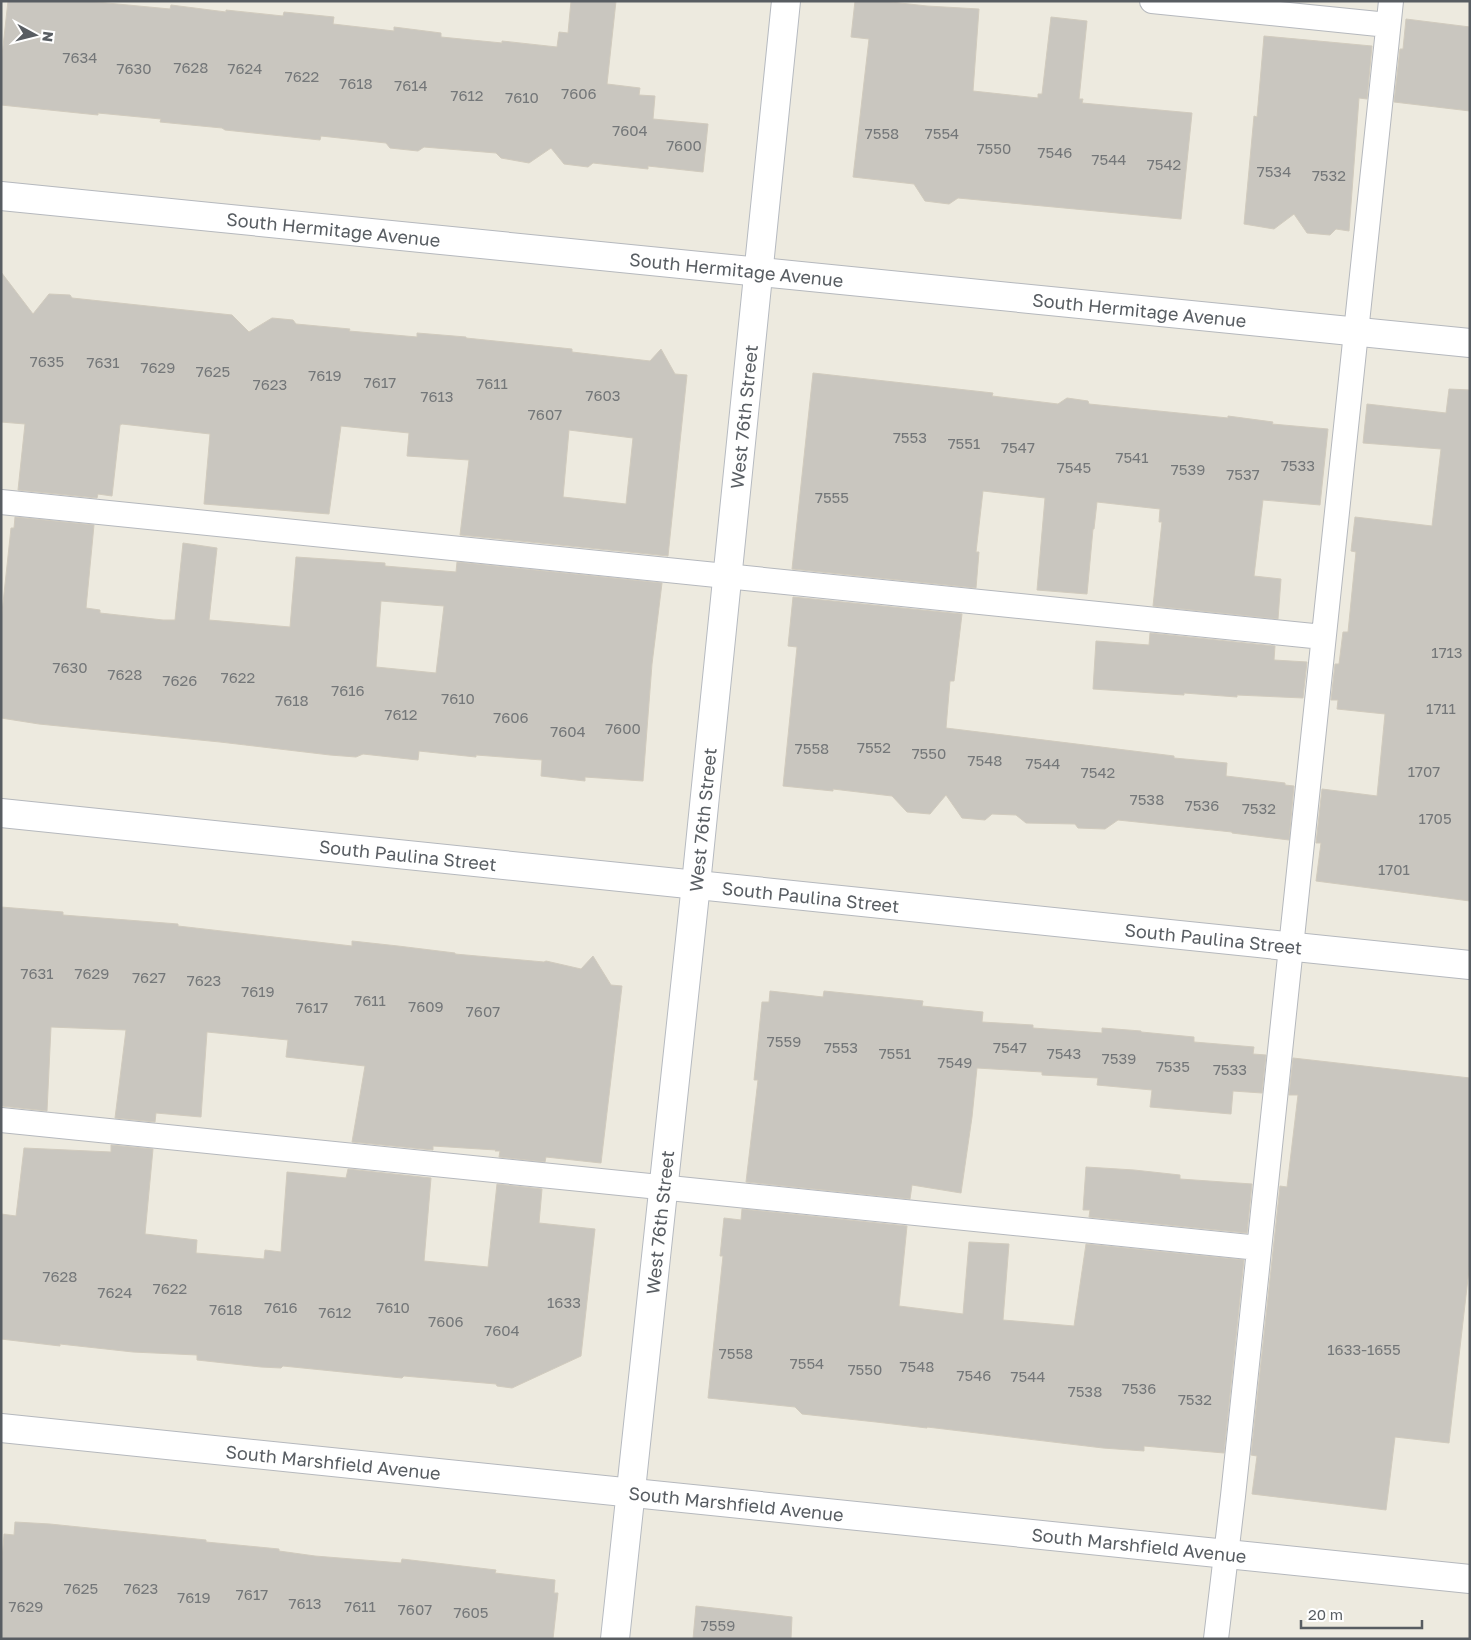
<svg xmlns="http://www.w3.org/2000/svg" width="1471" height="1640" viewBox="0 0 1471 1640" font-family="'Golos Text',sans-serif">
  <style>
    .building { fill: #c9c6bf; stroke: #d1cbbe; fill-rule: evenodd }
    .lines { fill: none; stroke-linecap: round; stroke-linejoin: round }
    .lane-casing { stroke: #b5b8bd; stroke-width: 26 }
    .street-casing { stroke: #b5b8bd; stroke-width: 30 }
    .secondary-casing { stroke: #b6bac0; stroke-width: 30 }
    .lane { stroke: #fff; stroke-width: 24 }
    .street { stroke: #fff; stroke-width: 28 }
    .secondary { stroke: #fff; stroke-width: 28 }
    .labels { text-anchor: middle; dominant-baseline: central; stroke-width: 4; stroke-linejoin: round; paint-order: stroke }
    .number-label { font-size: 15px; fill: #747779 }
    .street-label { font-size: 18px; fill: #585d62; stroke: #fff }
  </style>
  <rect width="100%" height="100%" fill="#edeadf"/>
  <path class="building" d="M8,1H86L170,9L171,5L226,12V10L283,16L284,12L334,17L333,24L394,31V27L441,33V37L502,43V41L557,47L559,32L568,33L571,1H616L607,84L640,88L639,95L655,96L653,119L708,124L703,172L648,166V169L593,163L588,167L564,164L551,148L529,163L501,158L496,153L424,147L418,151L390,148L386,143L321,136L320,140L225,130L222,128L160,122L161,119L98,113V115L1,105V65Z
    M855,1H882L927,6L979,9L973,91L1038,98V94H1042L1051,17L1087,21L1079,99H1083L1082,103L1192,113L1181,219L958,198L949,204L925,201L914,184L853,177L869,39L851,37Z
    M1406,19L1470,27V111L1394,102L1400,49H1403Z
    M1264,36L1372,46L1367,99L1359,98L1349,231L1336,229L1330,235L1307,233L1294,214L1274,229L1244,224L1254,116L1257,117Z
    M1,272L33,314L49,294L70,295L72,298L232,315L249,332L272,318L293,320L296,324L350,329L349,331L417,337V333L466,337V338L572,349V352L650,361L661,349L675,374L687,375L668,556L460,535L469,460L407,456L409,433L341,426L329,514L204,504L210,434L122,424L120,425L112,496L98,494L97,498L18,490L25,424L1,422ZM569,430L633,438L626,504L563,497Z
    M813,373L993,393L992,396L1058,404L1067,398L1088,401L1089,404L1228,418V416L1273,422L1272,424L1328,429L1320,505L1263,500L1254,576L1281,579L1278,619L1153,606L1162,522H1159L1160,509L1097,502L1094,529H1093L1087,594L1037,590L1045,498L983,491L976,552H979L976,588L792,569Z
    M1449,389L1470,390V901L1316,881L1321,843H1316L1322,789L1377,796L1385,714L1337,709L1338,700H1331L1335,664H1339L1343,632H1348L1356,552L1351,551L1355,517L1432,526L1441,449L1363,443L1367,404L1446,413Z
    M15,517L94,525L86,608L100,610V613L163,620H175L183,543L217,548L209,620L290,627L296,557L385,563V566L456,572L457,562L662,583L652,664L643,781L585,777V781L541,776L542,760L476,755V757L419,751L418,760L363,754L356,757L330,755L220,742L39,724L1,718V622L11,528H14ZM381,601L444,606L436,673L376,667Z
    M793,597L962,614L954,681H950L946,728L1174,756V758L1227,763L1226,776L1285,783V785L1294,786L1289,840L1232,833V832L1118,820L1105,829L1078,828L1075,824L1026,823L1016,815L992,814L985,820L962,818L946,795L930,814L907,812L892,796L833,789V791L783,786L797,647L788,646Z
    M1150,633L1275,646L1274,660L1307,662L1303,698L1237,695V697L1184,693V695L1093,689L1096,641L1149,645Z
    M1,907L63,912V915L178,924V926L352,946V941L398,946L455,953V954L544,962L546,961L581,969L593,956L611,985L622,986L601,1163L546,1157L545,1162L499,1157L500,1151H495L496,1150L433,1146V1150L352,1142L365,1066L286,1057L288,1040L207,1032L201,1117L156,1113L155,1122L115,1118L126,1030L51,1027L47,1111L1,1106Z
    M770,991L823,997L824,991L923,1001L922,1006L983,1012L982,1022L1033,1025V1028L1102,1033V1028L1141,1031V1032L1194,1037V1042L1254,1047L1253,1054L1266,1055L1262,1093L1233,1091L1231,1114L1150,1107L1152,1090L1097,1085L1098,1078L1042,1075V1072L977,1068L972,1117L961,1193L912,1185L910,1199L746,1182L758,1080H754L762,1002H769Z
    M1293,1058L1470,1078V1261L1449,1443L1395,1437L1386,1510L1252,1494L1257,1456L1251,1455L1280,1186L1287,1187L1298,1095H1289Z
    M111,1145L153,1149L145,1234L197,1240L196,1253L264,1259L265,1250L281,1252L287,1172L346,1178L348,1169L431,1178L424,1261L488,1267L497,1184L542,1189L539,1223L595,1229L581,1356L512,1388L497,1386L496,1384L404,1376L402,1378L283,1366L281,1368L261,1367L197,1360V1355L133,1352L60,1344V1346L1,1339V1214L16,1216L24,1148L111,1152Z
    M1086,1167L1134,1170L1180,1175V1179L1252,1184L1247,1233L1089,1217L1090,1210H1083Z
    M742,1209L907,1226L899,1306L963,1314L969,1242L1009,1244L1003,1320L1074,1326L1086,1244L1244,1260L1224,1453L1144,1446V1451L1103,1448L927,1427V1428L876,1422L802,1414L795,1407L708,1398L723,1256H720L724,1218L741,1220Z
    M15,1522L50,1524L206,1540V1542L279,1549V1551L315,1556L401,1563L402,1559L496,1570L495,1573L555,1580L554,1593H558L553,1639H1V1573L4,1534L14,1535Z
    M696,1606L792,1617L791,1639H693Z"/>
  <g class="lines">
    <defs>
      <path id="lane" d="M1152,1L1388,25
        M1,502L1323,637
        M1,1120L1259,1248
        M1216,1639L1233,1496L1391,1"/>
      <g id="street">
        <path id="s1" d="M1,196L1470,343"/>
        <path id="s2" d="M1,813L1470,965"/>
        <path id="s3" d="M1,1428L1470,1579"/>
      </g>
      <g id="secondary">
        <path id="s4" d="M615,1639L696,884L786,1"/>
      </g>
    </defs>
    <use href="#lane" class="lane-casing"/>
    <use href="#street" class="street-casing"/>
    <use href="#secondary" class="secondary-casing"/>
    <use href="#lane" class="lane"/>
    <use href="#street" class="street"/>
    <use href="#secondary" class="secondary"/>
  </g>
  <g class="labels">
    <g class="number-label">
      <text x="80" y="57">7634</text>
      <text x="191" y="67">7628</text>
      <text x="134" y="68">7630</text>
      <text x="245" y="68">7624</text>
      <text x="302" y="76">7622</text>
      <text x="356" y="83">7618</text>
      <text x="411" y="85">7614</text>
      <text x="579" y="93">7606</text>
      <text x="467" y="95">7612</text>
      <text x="522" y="97">7610</text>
      <text x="630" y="130">7604</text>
      <text x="882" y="133">7558</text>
      <text x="942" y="133">7554</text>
      <text x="684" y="145">7600</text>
      <text x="994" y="148">7550</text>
      <text x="1055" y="152">7546</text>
      <text x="1109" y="159">7544</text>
      <text x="1164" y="164">7542</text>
      <text x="1274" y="171">7534</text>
      <text x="1329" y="175">7532</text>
      <text x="47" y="361">7635</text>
      <text x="103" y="362">7631</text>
      <text x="158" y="367">7629</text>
      <text x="213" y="371">7625</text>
      <text x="325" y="375">7619</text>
      <text x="380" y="382">7617</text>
      <text x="492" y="383">7611</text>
      <text x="270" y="384">7623</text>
      <text x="603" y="395">7603</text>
      <text x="437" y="396">7613</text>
      <text x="545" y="414">7607</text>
      <text x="910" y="437">7553</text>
      <text x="964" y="443">7551</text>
      <text x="1018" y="447">7547</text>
      <text x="1132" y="457">7541</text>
      <text x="1298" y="465">7533</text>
      <text x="1074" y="467">7545</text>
      <text x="1188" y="469">7539</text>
      <text x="1243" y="474">7537</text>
      <text x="832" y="497">7555</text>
      <text x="1447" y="652">1713</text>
      <text x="70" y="667">7630</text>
      <text x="125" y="674">7628</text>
      <text x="238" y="677">7622</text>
      <text x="180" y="680">7626</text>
      <text x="348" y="690">7616</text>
      <text x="458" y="698">7610</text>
      <text x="292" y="700">7618</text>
      <text x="1441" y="708">1711</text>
      <text x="401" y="714">7612</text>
      <text x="511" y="717">7606</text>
      <text x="623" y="728">7600</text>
      <text x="568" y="731">7604</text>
      <text x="874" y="747">7552</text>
      <text x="812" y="748">7558</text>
      <text x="929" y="753">7550</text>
      <text x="985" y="760">7548</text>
      <text x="1043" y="763">7544</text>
      <text x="1424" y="771">1707</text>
      <text x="1098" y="772">7542</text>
      <text x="1147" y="799">7538</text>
      <text x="1202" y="805">7536</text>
      <text x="1259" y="808">7532</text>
      <text x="1435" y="818">1705</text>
      <text x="1394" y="869">1701</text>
      <text x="37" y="973">7631</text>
      <text x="92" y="973">7629</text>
      <text x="149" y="977">7627</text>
      <text x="204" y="980">7623</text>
      <text x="258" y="991">7619</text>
      <text x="370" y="1000">7611</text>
      <text x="426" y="1006">7609</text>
      <text x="312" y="1007">7617</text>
      <text x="483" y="1011">7607</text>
      <text x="784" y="1041">7559</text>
      <text x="841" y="1047">7553</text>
      <text x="1010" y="1047">7547</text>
      <text x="895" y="1053">7551</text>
      <text x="1064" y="1053">7543</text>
      <text x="1119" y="1058">7539</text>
      <text x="955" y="1062">7549</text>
      <text x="1173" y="1066">7535</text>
      <text x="1230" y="1069">7533</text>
      <text x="60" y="1276">7628</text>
      <text x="170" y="1288">7622</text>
      <text x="115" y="1292">7624</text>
      <text x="564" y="1302">1633</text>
      <text x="281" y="1307">7616</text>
      <text x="393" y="1307">7610</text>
      <text x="226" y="1309">7618</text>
      <text x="335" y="1312">7612</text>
      <text x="446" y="1321">7606</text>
      <text x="502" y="1330">7604</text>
      <text x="1364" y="1349">1633-1655</text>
      <text x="736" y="1353">7558</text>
      <text x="807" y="1363">7554</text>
      <text x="917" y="1366">7548</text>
      <text x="865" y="1369">7550</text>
      <text x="974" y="1375">7546</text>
      <text x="1028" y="1376">7544</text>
      <text x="1139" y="1388">7536</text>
      <text x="1085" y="1391">7538</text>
      <text x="1195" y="1399">7532</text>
      <text x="81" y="1588">7625</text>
      <text x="141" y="1588">7623</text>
      <text x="252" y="1594">7617</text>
      <text x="194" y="1597">7619</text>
      <text x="305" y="1603">7613</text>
      <text x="26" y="1606">7629</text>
      <text x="360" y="1606">7611</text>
      <text x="415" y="1609">7607</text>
      <text x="471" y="1612">7605</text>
      <text x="718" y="1625">7559</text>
    </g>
    <g class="street-label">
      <text stroke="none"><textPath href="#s1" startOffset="334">South Hermitage Avenue</textPath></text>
      <text stroke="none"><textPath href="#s1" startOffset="739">South Hermitage Avenue</textPath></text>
      <text stroke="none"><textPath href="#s1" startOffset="1144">South Hermitage Avenue</textPath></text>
      <text stroke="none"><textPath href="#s4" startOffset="1229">West 76th Street</textPath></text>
      <text stroke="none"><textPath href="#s4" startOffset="824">West 76th Street</textPath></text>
      <text stroke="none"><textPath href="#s2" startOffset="409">South Paulina Street</textPath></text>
      <text stroke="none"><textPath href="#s2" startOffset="814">South Paulina Street</textPath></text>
      <text stroke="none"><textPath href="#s2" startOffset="1219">South Paulina Street</textPath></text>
      <text stroke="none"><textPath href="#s4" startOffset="419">West 76th Street</textPath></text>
      <text stroke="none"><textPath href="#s3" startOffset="334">South Marshfield Avenue</textPath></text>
      <text stroke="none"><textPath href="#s3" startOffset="739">South Marshfield Avenue</textPath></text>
      <text stroke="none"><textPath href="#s3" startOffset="1144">South Marshfield Avenue</textPath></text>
    </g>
  </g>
  <rect width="1471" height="1640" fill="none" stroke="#585d62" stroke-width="5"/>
  <g transform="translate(35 35) rotate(97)" stroke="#ffffff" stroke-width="4" paint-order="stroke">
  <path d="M0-4L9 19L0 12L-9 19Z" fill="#585d62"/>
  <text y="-8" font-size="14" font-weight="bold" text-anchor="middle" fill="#585d62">N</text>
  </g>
  <path d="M1301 1620v8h121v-8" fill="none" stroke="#585d62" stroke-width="2.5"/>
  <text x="1308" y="1620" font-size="15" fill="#585d62" stroke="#ffffff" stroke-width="4" paint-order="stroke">20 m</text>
</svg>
